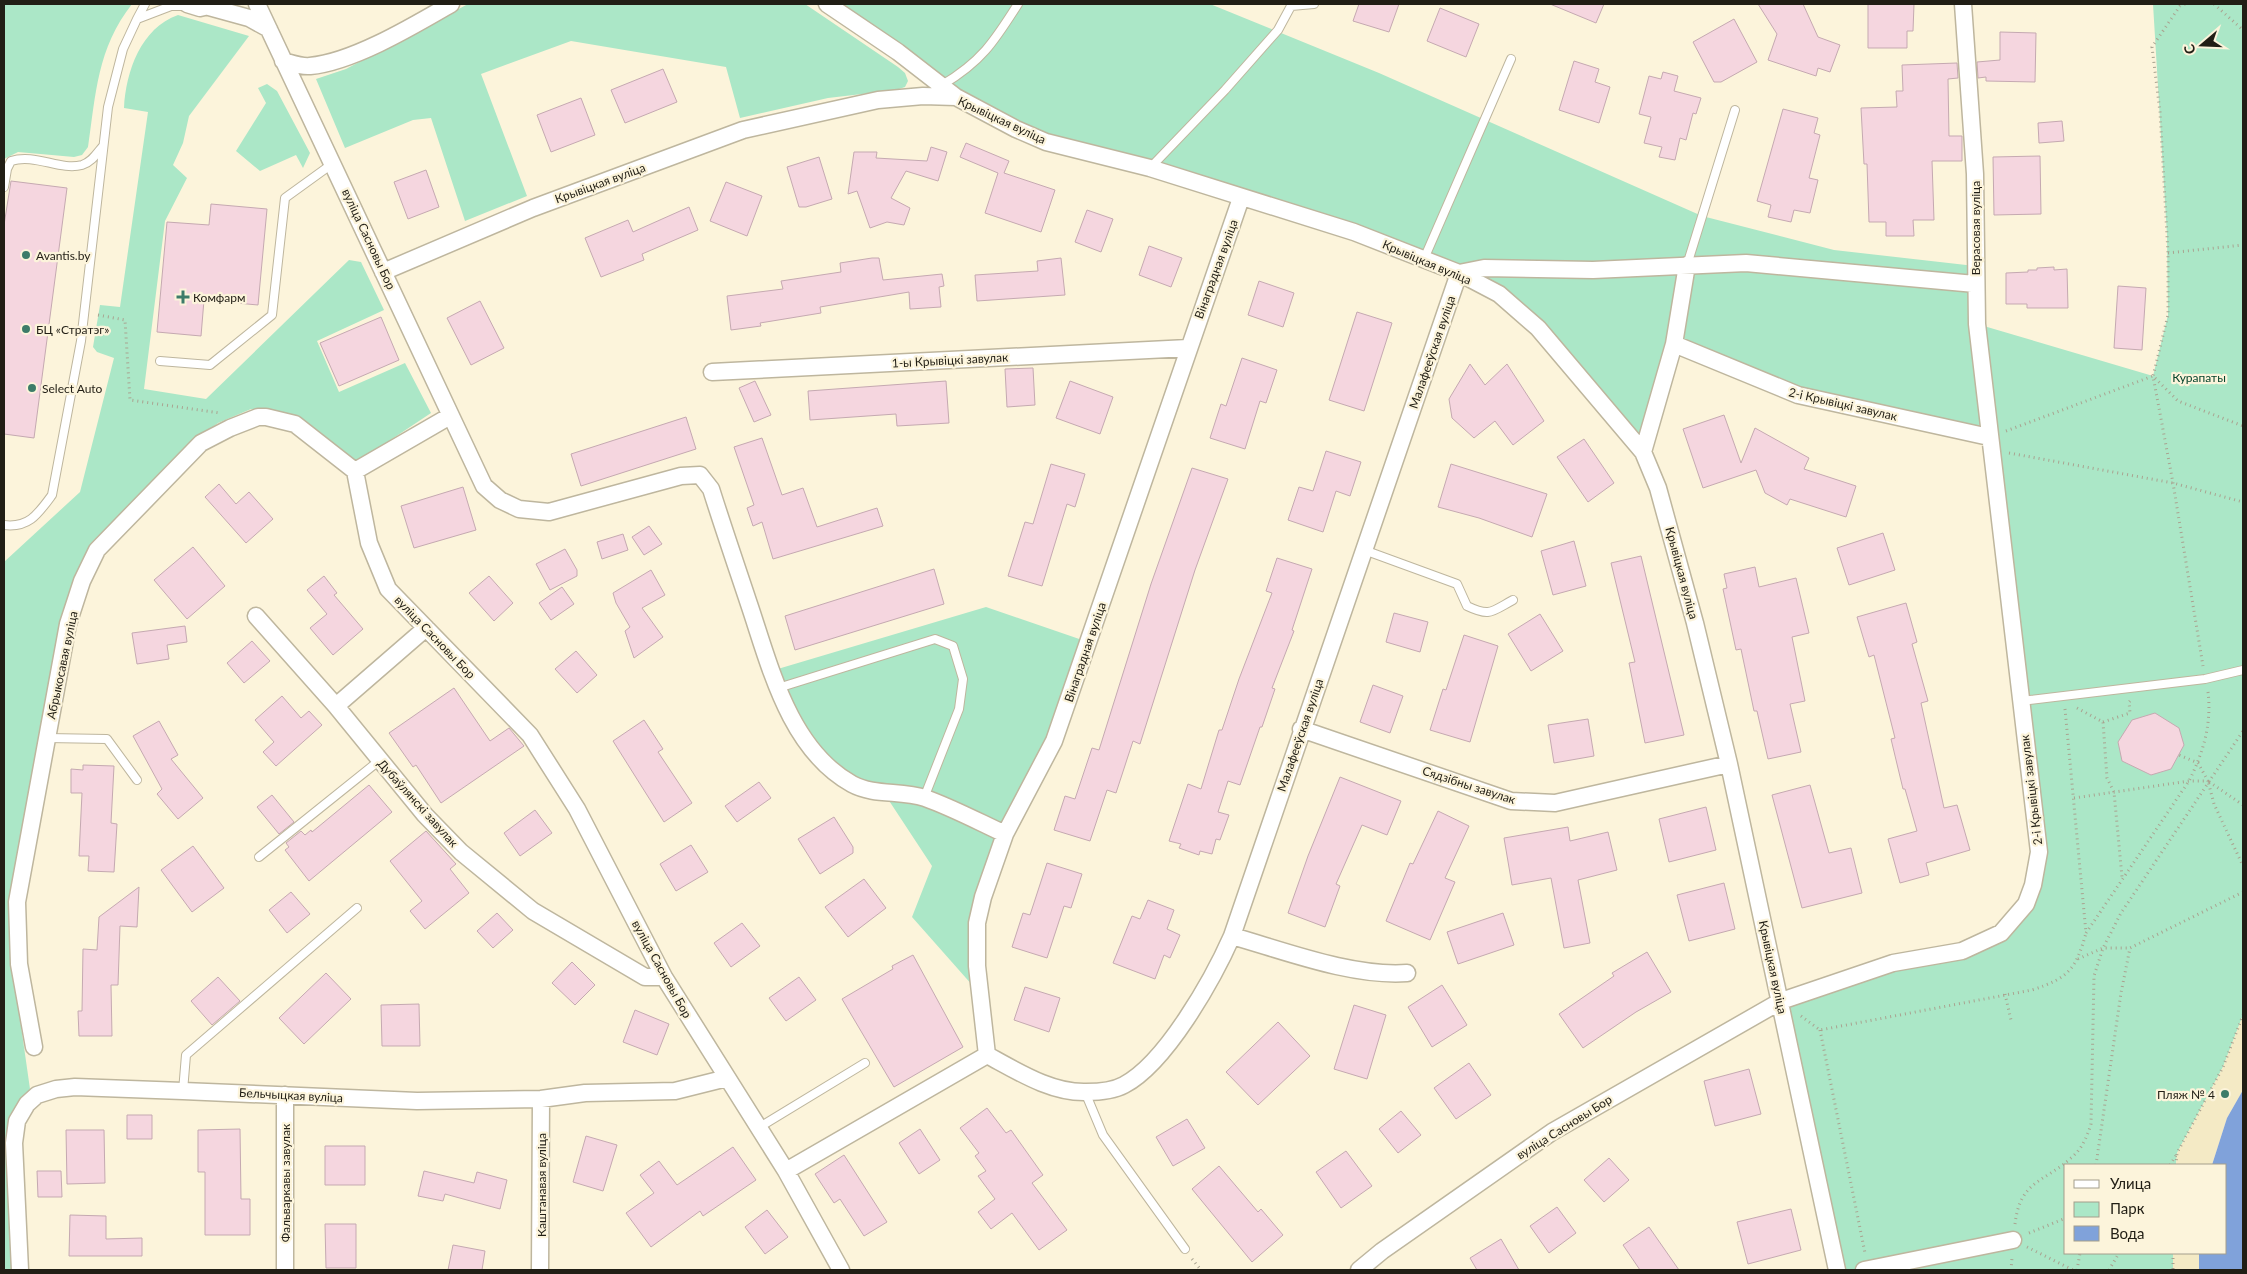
<svg xmlns="http://www.w3.org/2000/svg" width="2247" height="1274" viewBox="0 0 2247 1274" font-family="Lato,sans-serif">
  <style>
    .green { fill: #abe7c7 }
    .sand { fill: #f4eac5 }
    .water { fill: #80a2da }
    .building { fill: #f5d6df; stroke: #c5a9b1 }
    .lines { fill: none; stroke-linecap: round; stroke-linejoin: round }
    .service-casing { stroke: #beb69e; stroke-width: 10 }
    .minor-casing { stroke: #beb69e; stroke-width: 19 }
    .path { stroke: #a9a390; stroke-width: 3; stroke-dasharray: 1 4; stroke-linecap: butt }
    .service { stroke: #fff; stroke-width: 8 }
    .minor { stroke: #fff; stroke-width: 16 }
    .poi-dot { fill: #3d7c69; stroke: #fcf4db; stroke-width: 2 }
    .labels { text-anchor: middle; dominant-baseline: central; stroke-width: 4.5; stroke-linejoin: round; paint-order: stroke }
    .street-label { font-size: 12px; fill: #211e15; stroke: #fcf4db }
    .poi-label { font-size: 12px; fill: #211e15; stroke: #fcf4db; text-anchor: start }
    .park-label { font-size: 12px; fill: #04432b; stroke: #fcf4db }
  </style>
  <rect width="100%" height="100%" fill="#fcf4db"/>
  <path class="green" d="M4,4H132C97,49 96,93 88,147L82,155L74,157L18,152L4,159Z
    M468,4H805L898,67L905,73L908,81L905,87L896,90L828,98L740,118L726,67L571,41L481,74L527,196L465,221L431,118L413,120L345,148L316,79L346,69Z
    M827,4H1210L1379,73L1702,216L1834,250L1975,266L1977,324L2153,376L2168,315L2167,235L2153,4H2243V1015L2223,1067L2177,1153L2176,1165H2066V1253H2173V1270H1837L1781,1001L1962,951L2014,920L2039,852L1989,437L1798,395L1674,345L1643,452L1538,328L1459,273L1016,129Z
    M178,15L249,36L189,116L183,143L173,165L187,178L165,221L144,389L206,399L349,260L361,262L384,310L317,341L339,392L405,363L431,413L356,463L299,418L251,409L218,423L202,435L91,543L72,588L55,647L13,915L14,977L30,1089L18,1102L9,1121L12,1270H4V562L80,492L114,358L97,352L93,347L100,305L120,307L148,112L124,108C126,71 141,28 178,15Z
    M267,84L277,91L310,153L303,168L296,155L260,171L236,151L266,103L258,88Z
    M986,607L1088,642L983,897L981,995L912,917L932,866L884,793L868,790L816,753L771,671Z"/>
  <path class="sand" d="M2243,1015V1090L2227,1118L2212,1165H2176L2177,1153L2223,1067Z
    M2173,1253H2199V1270H2173Z"/>
  <path class="water" d="M2243,1090V1270H2199V1253H2226V1165H2212L2227,1118Z"/>
  <path class="building" d="M1359,4H1399L1389,32L1353,21Z
    M1550,4H1604L1596,23Z
    M1758,4H1803L1818,37L1840,45L1830,72L1818,68L1816,76L1768,60L1777,34Z
    M1868,4H1914L1913,31H1907V48H1868Z
    M1440,8L1479,24L1466,57L1427,41Z
    M1734,19L1757,62L1721,82H1714L1693,42Z
    M2000,32L2036,33L2035,82L1986,81V77L1978,78L1977,62L2000,60Z
    M1574,61L1599,69L1595,82L1610,87L1599,123L1559,110Z
    M1957,63L1958,78L1948,79L1949,136H1962V161H1932L1934,220H1913L1914,236H1886V222H1869L1867,164H1864L1861,108L1897,107L1896,91H1903L1902,65Z
    M663,69L677,102L625,123L611,90Z
    M1663,72L1678,76L1674,91L1701,98L1696,114L1693,113L1686,140L1680,138L1675,160L1659,157L1662,147L1644,143L1651,117L1639,114L1649,76L1661,79Z
    M581,98L595,135L551,152L537,115Z
    M1783,109L1818,118L1814,133L1820,135L1809,178L1818,180L1810,213L1794,210L1791,222L1768,217L1771,205L1757,201Z
    M2062,121L2064,141L2039,143L2038,123Z
    M966,143L1009,161L1004,173L1055,190L1041,232L985,213L998,173L960,157Z
    M931,147L947,152L938,181L906,171L891,198L910,208L904,225L887,222L870,228L857,191L848,194L854,152H877L876,158L927,161Z
    M2040,156L2041,214L1994,215L1993,157Z
    M819,157L832,199L806,207H799L787,167Z
    M426,170L439,207L408,219L394,182Z
    M11,181L67,188L34,438L4,434V225Z
    M726,182L762,196L747,236L710,221Z
    M211,204L267,209L258,305L204,300L201,336L157,332L167,222L209,225Z
    M689,207L698,230L642,254L644,260L601,277L585,238L628,220L633,232Z
    M1087,210L1113,219L1101,252L1075,242Z
    M1149,246L1182,258L1171,287L1139,275Z
    M872,258H879L883,280L942,274L944,286L939,287L941,307L910,309L909,292L820,307L821,313L760,323L761,326L731,330L727,296L783,289L781,281L841,272L840,263Z
    M1061,258L1065,295L977,301L975,275L1038,271L1037,261Z
    M2054,267V270L2067,269L2068,308H2027V304H2006V273L2028,272V270H2037V268Z
    M1259,281L1294,293L1283,327L1248,315Z
    M2118,286L2146,288L2142,350L2114,348Z
    M480,301L504,348L471,365L447,318Z
    M1357,312L1392,323L1364,411L1329,400Z
    M381,317L399,360L339,386L320,343Z
    M1242,358L1277,370L1266,403L1260,401L1245,449L1210,438L1221,404L1226,406Z
    M1470,364L1485,385L1507,364L1544,421L1513,445L1495,421L1474,438L1452,418L1449,399Z
    M1033,368L1035,405L1007,407L1005,369Z
    M755,381L771,415L754,422L739,388Z
    M946,381L949,423L897,426L896,414L810,420L808,391Z
    M1070,381L1113,397L1100,434L1056,418Z
    M1724,415L1741,463L1755,428L1809,458L1804,469L1856,486L1846,517L1790,499L1787,505L1765,493L1756,470L1703,488L1683,429Z
    M686,417L696,449L581,486L571,454Z
    M762,438L782,495L803,488L817,527L877,508L883,526L773,559L762,522L753,526L747,508L754,505L734,447Z
    M1584,439L1614,483L1588,502L1557,457Z
    M1326,451L1361,462L1350,496L1336,491L1323,532L1288,520L1299,487L1313,491Z
    M1051,464L1085,474L1075,507L1067,504L1042,586L1008,576L1025,522L1033,524Z
    M1451,464L1547,494L1532,537L1479,518L1438,507Z
    M1192,468L1228,479L1195,570L1140,744L1133,741L1116,793L1107,790L1090,841L1054,830L1065,796L1075,799L1092,748L1099,750L1151,584Z
    M219,484L236,504L249,492L273,519L246,543L205,497Z
    M463,487L476,530L414,548L401,506Z
    M649,526L662,544L644,555L632,537Z
    M1883,533L1895,570L1849,585L1837,548Z
    M623,534L628,550L602,559L597,542Z
    M1574,541L1586,586L1553,595L1541,551Z
    M193,547L225,586L187,619L154,580Z
    M565,549L577,570V576L550,590L536,564Z
    M1641,556L1684,735L1645,743L1629,663L1635,662L1611,563Z
    M1277,558L1312,569L1292,630L1294,631L1272,688L1275,689L1262,727H1260L1240,785L1228,781L1218,812L1229,815L1220,840L1216,839L1212,854L1200,851L1199,855L1179,848L1181,844L1169,841L1188,784L1201,789L1219,730H1222L1239,679L1272,593L1266,591Z
    M1755,567L1759,587L1796,578L1809,633L1792,637L1805,701L1790,704L1801,752L1768,759L1757,711H1754L1741,649L1736,650L1723,589L1727,588L1724,574Z
    M934,569L944,604L795,650L785,616Z
    M651,570L665,595L642,608L663,637L634,658L625,631L630,627L616,603L613,593Z
    M324,576L337,593L334,595L363,629L333,655L310,628L327,614L307,590Z
    M489,576L513,603L494,621L469,593Z
    M562,587L574,604L551,620L539,603Z
    M1906,603L1917,642L1912,644L1928,701L1921,703L1944,808L1957,805L1970,850L1926,863L1929,875L1900,883L1888,839L1917,831L1905,789H1903L1891,739L1895,738L1874,655L1869,657L1857,617Z
    M1394,613L1428,622L1420,652L1386,642Z
    M1540,614L1563,651L1531,671L1508,634Z
    M185,626L187,642L167,645L169,659L137,664L132,633Z
    M1464,635L1498,646L1470,742L1430,730L1443,689L1446,690Z
    M252,641L270,661L244,683L227,663Z
    M576,651L597,675L577,693L555,669Z
    M1373,685L1403,696L1390,733L1360,722Z
    M454,688L490,741L509,728L524,746L441,803L416,765L413,767L389,733Z
    M282,696L301,718L309,711L322,725L276,766L263,752L274,742L255,720Z
    M2155,713L2179,728L2184,745L2171,769L2151,775L2122,761L2118,742L2132,720Z
    M1588,719L1594,756L1554,763L1548,725Z
    M644,720L663,749L658,752L692,803L664,822L613,741Z
    M159,721L178,755L171,759L203,798L178,819L157,794L162,789L133,736Z
    M83,765L114,766L111,823L117,824L114,872L88,871L89,856H79L82,793H71V769L83,770Z
    M1340,777L1401,801L1387,835L1362,825L1336,884L1340,886L1325,927L1288,913L1308,856Z
    M759,782L771,798L737,822L725,806Z
    M369,785L392,812L309,881L285,850L289,847L286,843L301,831L305,835L311,830L312,832Z
    M1810,785L1829,853L1851,848L1862,893L1802,908L1772,795Z
    M272,795L294,822L279,834L257,807Z
    M1706,807L1716,850L1669,862L1659,819Z
    M535,810L552,833L520,856L504,833Z
    M1438,811L1469,826L1445,878L1455,882L1430,940L1386,921L1410,863L1413,864Z
    M834,817L853,847V853L820,874L798,839Z
    M1568,827L1570,841L1608,832L1617,870L1578,880L1590,943L1564,948L1551,878L1512,885L1504,838Z
    M426,831L456,864L450,869L469,893L425,929L410,911L422,901L390,861Z
    M691,845L708,872L676,891L660,864Z
    M193,846L224,888L192,912L161,870Z
    M1047,863L1082,874L1071,908L1064,906L1047,958L1012,947L1023,913L1030,915Z
    M864,879L886,908L848,937L825,907Z
    M1724,883L1735,929L1689,941L1677,895Z
    M139,887L137,927L120,926L118,985H111L112,1036H79L78,1011H82L83,949L97,950L99,917Z
    M291,892L310,914L287,933L269,910Z
    M1148,900L1174,910L1167,929L1180,935L1170,958L1164,955L1155,979L1113,963L1132,916L1140,919Z
    M497,913L513,930L493,948L477,931Z
    M1503,913L1514,945L1458,964L1447,932Z
    M742,923L760,946L731,967L714,943Z
    M1647,952L1671,992L1636,1012L1583,1048L1559,1014L1614,976L1612,973Z
    M913,955L963,1047L894,1087L842,999L893,969L892,966Z
    M572,962L595,985L575,1005L552,983Z
    M326,973L351,999L304,1044L279,1018Z
    M218,977L240,1001L212,1025L191,1001Z
    M799,977L816,1000L786,1021L769,998Z
    M1442,985L1467,1025L1432,1047L1408,1007Z
    M1025,987L1060,998L1049,1032L1014,1020Z
    M419,1004L420,1046H382L381,1005Z
    M1354,1005L1386,1015L1367,1079L1334,1069Z
    M635,1010L669,1024L657,1055L623,1042Z
    M1278,1022L1310,1056L1258,1105L1226,1072Z
    M1469,1063L1491,1095L1456,1119L1434,1088Z
    M1749,1069L1761,1114L1715,1126L1704,1081Z
    M987,1108L1006,1133L1011,1130L1043,1175L1032,1183L1067,1230L1039,1250L1012,1213L991,1229L978,1212L995,1199L978,1176L986,1171L975,1156L979,1153L960,1128Z
    M1401,1111L1421,1135L1398,1153L1379,1129Z
    M127,1115H152V1139H127Z
    M1187,1119L1205,1148L1173,1166L1156,1137Z
    M240,1129L241,1199H250V1235H205V1172H198V1130Z
    M920,1129L940,1160L919,1174L899,1143Z
    M66,1130H104L105,1183L67,1184Z
    M586,1136L617,1145L603,1191L573,1182Z
    M325,1146H365V1185H325Z
    M733,1147L756,1180L703,1216L700,1211L651,1247L626,1213L654,1193L640,1175L659,1161L677,1185Z
    M1346,1151L1372,1186L1341,1208L1316,1172Z
    M844,1155L887,1222L864,1236L840,1199L834,1203L815,1174Z
    M1609,1158L1629,1180L1604,1202L1584,1180Z
    M1219,1166L1258,1212L1261,1209L1283,1235L1252,1262L1192,1189Z
    M37,1171H61L62,1197H38Z
    M424,1171L474,1183L477,1172L507,1180L500,1209L445,1194L443,1201L418,1196Z
    M1557,1207L1576,1233L1549,1253L1530,1226Z
    M1791,1209L1801,1250L1748,1264L1737,1222Z
    M767,1210L788,1237L765,1254L745,1227Z
    M70,1215L106,1216V1239L142,1238V1256H69Z
    M325,1224H356V1268H326Z
    M1649,1227L1679,1270H1640L1623,1245Z
    M1501,1239L1519,1270H1477L1470,1258Z
    M453,1245L485,1251L482,1270H448Z"/>
  <g class="lines">
    <defs>
      <path id="service" d="M145,4L137,19L171,6H188
        M1291,6L1314,4
        M942,85C981,62 994,42 1018,4
        M1150,168L1225,90L1278,30L1291,6
        M4,187L7,169L11,161C35,153 60,171 82,165C92,162 97,153 103,146
        M1424,259L1511,59
        M1687,265L1735,110
        M160,361L210,365L272,315L285,198L332,164
        M4,525C29,528 38,514 52,495L81,341L108,107L123,49L137,19
        M1364,550L1457,584L1467,606C1490,617 1491,612 1513,600
        M778,688L935,639L953,646L963,679L959,709L924,798
        M2021,701L2205,679L2243,670
        M47,738L107,739L137,780
        M259,857L380,760
        M183,1091L186,1055L357,908
        M1085,1092L1103,1135L1185,1249
        M758,1128L865,1063"/>
      <path id="minor" d="M187,4L200,8L218,4
        M257,4L484,486L500,500L519,509L549,512L681,476L700,475L711,489C723,527 736,565 749,604C770,666 789,749 852,784C874,796 901,790 925,798C953,808 979,822 1005,834
        M827,4L898,52L956,97
        M209,7L249,18L269,29
        M283,61C291,63 301,67 310,66C353,62 413,26 451,4
        M1241,198L1054,741L1005,834L983,897L977,923V966L987,1055C1017,1071 1051,1093 1086,1092C1098,1092 1113,1091 1124,1085C1166,1063 1213,979 1232,936L1459,273
        M383,272L533,208L743,130L878,100L923,96L956,97L1016,129L1046,142L1150,168L1354,232L1459,273L1499,294L1538,328L1643,452L1658,488L1695,623L1729,764L1837,1270
        M1459,273L1484,268L1593,270L1746,263L1975,284
        M1674,344L1798,395L1989,437
        M712,372L1188,348
        M1643,452L1674,344L1687,265
        M355,471L369,543L388,589L530,735L577,809L664,977L786,1171L841,1270
        M355,471L450,416
        M256,616L336,706L425,815L461,852L533,911L645,977H664
        M336,706L426,628
        M1301,729L1511,801L1555,803L1729,764
        M1232,936C1285,951 1352,977 1407,973
        M34,1047L19,964L17,902L68,624L82,581L97,550L201,443L230,428L258,417H266L295,424L355,471
        M285,1095V1270
        M786,1171L987,1055
        M20,1270L14,1143L17,1121L27,1104L37,1095L56,1089L75,1087L183,1091L417,1101L541,1099L585,1093L675,1091L727,1078
        M540,1270L541,1099
        M1359,1270L1382,1251L1552,1132L1781,1001L1893,963L1962,951L2001,933L2026,904L2033,885L2039,852L1977,324L1975,174L1963,4
        M1864,1270L2013,1240"/>
    </defs>
    <use href="#service" class="service-casing"/>
    <use href="#minor" class="minor-casing"/>
    <path class="path" d="M2185,4L2180,6L2152,47L2160,112L2168,253V315L2153,376L2173,483L2203,666
      M2214,4L2243,30
      M2168,253L2243,245
      M98,315L125,320L130,400L220,413
      M2006,431L2153,376L2178,401L2243,426
      M2009,453L2173,483L2243,502
      M2077,708L2103,722L2107,778L2114,792L2122,877
      M2065,709L2086,933L2189,781C2203,753 2212,724 2208,692
      M2103,722L2130,713L2129,702L2130,701
      M2074,798L2189,781H2208L2198,763L2179,755
      M2243,805L2208,781L2214,804L2243,866
      M2078,959L2103,948H2130
      M2005,994L2011,1020
      M1801,1016L1820,1030L2032,990C2069,978 2076,969 2086,933
      M1820,1030L1865,1253
      M2096,1165L2121,993L2130,948L2243,892
      M2170,1165L2177,1154
      M2176,1165L2177,1153L2223,1067L2243,1015
      M2015,1224C2020,1180 2045,1182 2071,1158C2082,1149 2087,1137 2091,1124L2094,976L2103,948L2121,913L2243,731
      M2029,1233L2066,1218
      M2027,1247L2073,1270
      M2173,1253V1270
      M1192,1259L1201,1270
      M2011,1270L2012,1258
      M2077,1270L2080,1253
      M2109,1270L2119,1253"/>
    <use href="#service" class="service"/>
    <use href="#minor" class="minor"/>
  </g>
  <g class="poi-dot">
    <circle cx="26" cy="255" r="5"/>
    <path d="M180.5 289.5h5v5h5v5h-5v5h-5v-5h-5v-5h5z"/>
    <circle cx="26" cy="329" r="5"/>
    <circle cx="32" cy="388" r="5"/>
    <circle cx="2225" cy="1094" r="5"/>
  </g>
  <g class="labels">
    <g class="street-label">
      <text transform="translate(1002 120) rotate(25)">Крывіцкая вуліца</text>
      <text transform="translate(600 183) rotate(-20)">Крывіцкая вуліца</text>
      <text transform="translate(1975 228) rotate(-90)">Верасовая вуліца</text>
      <text transform="translate(369 239) rotate(65)">вуліца Сасновы Бор</text>
      <text transform="translate(1427 262) rotate(23)">Крывіцкая вуліца</text>
      <text transform="translate(1216 269) rotate(-70)">Вінаградная вуліца</text>
      <text transform="translate(1432 352) rotate(-71)">Малафееўская вуліца</text>
      <text transform="translate(950 360) rotate(-3)">1-ы Крывіцкі завулак</text>
      <text transform="translate(1843 404) rotate(13)">2-і Крывіцкі завулак</text>
      <text transform="translate(1682 573) rotate(75)">Крывіцкая вуліца</text>
      <text transform="translate(435 637) rotate(46)">вуліца Сасновы Бор</text>
      <text transform="translate(1085 652) rotate(-71)">Вінаградная вуліца</text>
      <text transform="translate(62 665) rotate(-78)">Абрыкосавая вуліца</text>
      <text transform="translate(1300 735) rotate(-71)">Малафееўская вуліца</text>
      <text transform="translate(1469 785) rotate(18)">Сядзібны завулак</text>
      <text transform="translate(2031 790) rotate(-97)">2-і Крывіцкі завулак</text>
      <text transform="translate(418 803) rotate(48)">Дубаўлянскі завулак</text>
      <text transform="translate(1773 967) rotate(78)">Крывіцкая вуліца</text>
      <text transform="translate(662 969) rotate(61)">вуліца Сасновы Бор</text>
      <text transform="translate(291 1095) rotate(3)">Бельчыцкая вуліца</text>
      <text transform="translate(1564 1127) rotate(-32)">вуліца Сасновы Бор</text>
      <text transform="translate(285 1183) rotate(-90)">Фальваркавы завулак</text>
      <text transform="translate(541 1185) rotate(-90)">Каштанавая вуліца</text>
    </g>
    <g class="poi-label">
      <text x="36" y="255">Avantis.by</text>
      <text x="193" y="297">Комфарм</text>
      <text x="36" y="329">БЦ «Стратэг»</text>
      <text x="42" y="388">Select Auto</text>
      <text x="2215" y="1094" text-anchor="end">Пляж № 4</text>
    </g>
    <g class="park-label">
      <text x="2199" y="377">Курапаты</text>
    </g>
  </g>
  <rect width="2247" height="1274" fill="none" stroke="#211e15" stroke-width="10"/>
  <rect x="2064" y="1164" width="162" height="90" fill="#fcf4db" stroke="#a49e8c"/>
  <rect x="2074" y="1180" width="25" height="8" fill="#ffffff" stroke="#a49e8c"/>
  <text x="2110" y="1189" font-size="15" fill="#211e15">Улица</text>
  <rect x="2074" y="1202" width="25" height="15" fill="#abe7c7" stroke="#a49e8c"/>
  <text x="2110" y="1214" font-size="15" fill="#211e15">Парк</text>
  <rect x="2074" y="1226" width="25" height="15" fill="#80a2da" stroke="#a49e8c"/>
  <text x="2110" y="1239" font-size="15" fill="#211e15">Вода</text>
  <g transform="translate(2202 45) rotate(251)" stroke="#fcf4db" stroke-width="4" paint-order="stroke">
  <path d="M0-4L9 19L0 12L-9 19Z" fill="#211e15"/>
  <text y="-8" font-size="14" font-weight="bold" text-anchor="middle" fill="#211e15">С</text>
  </g>
</svg>
